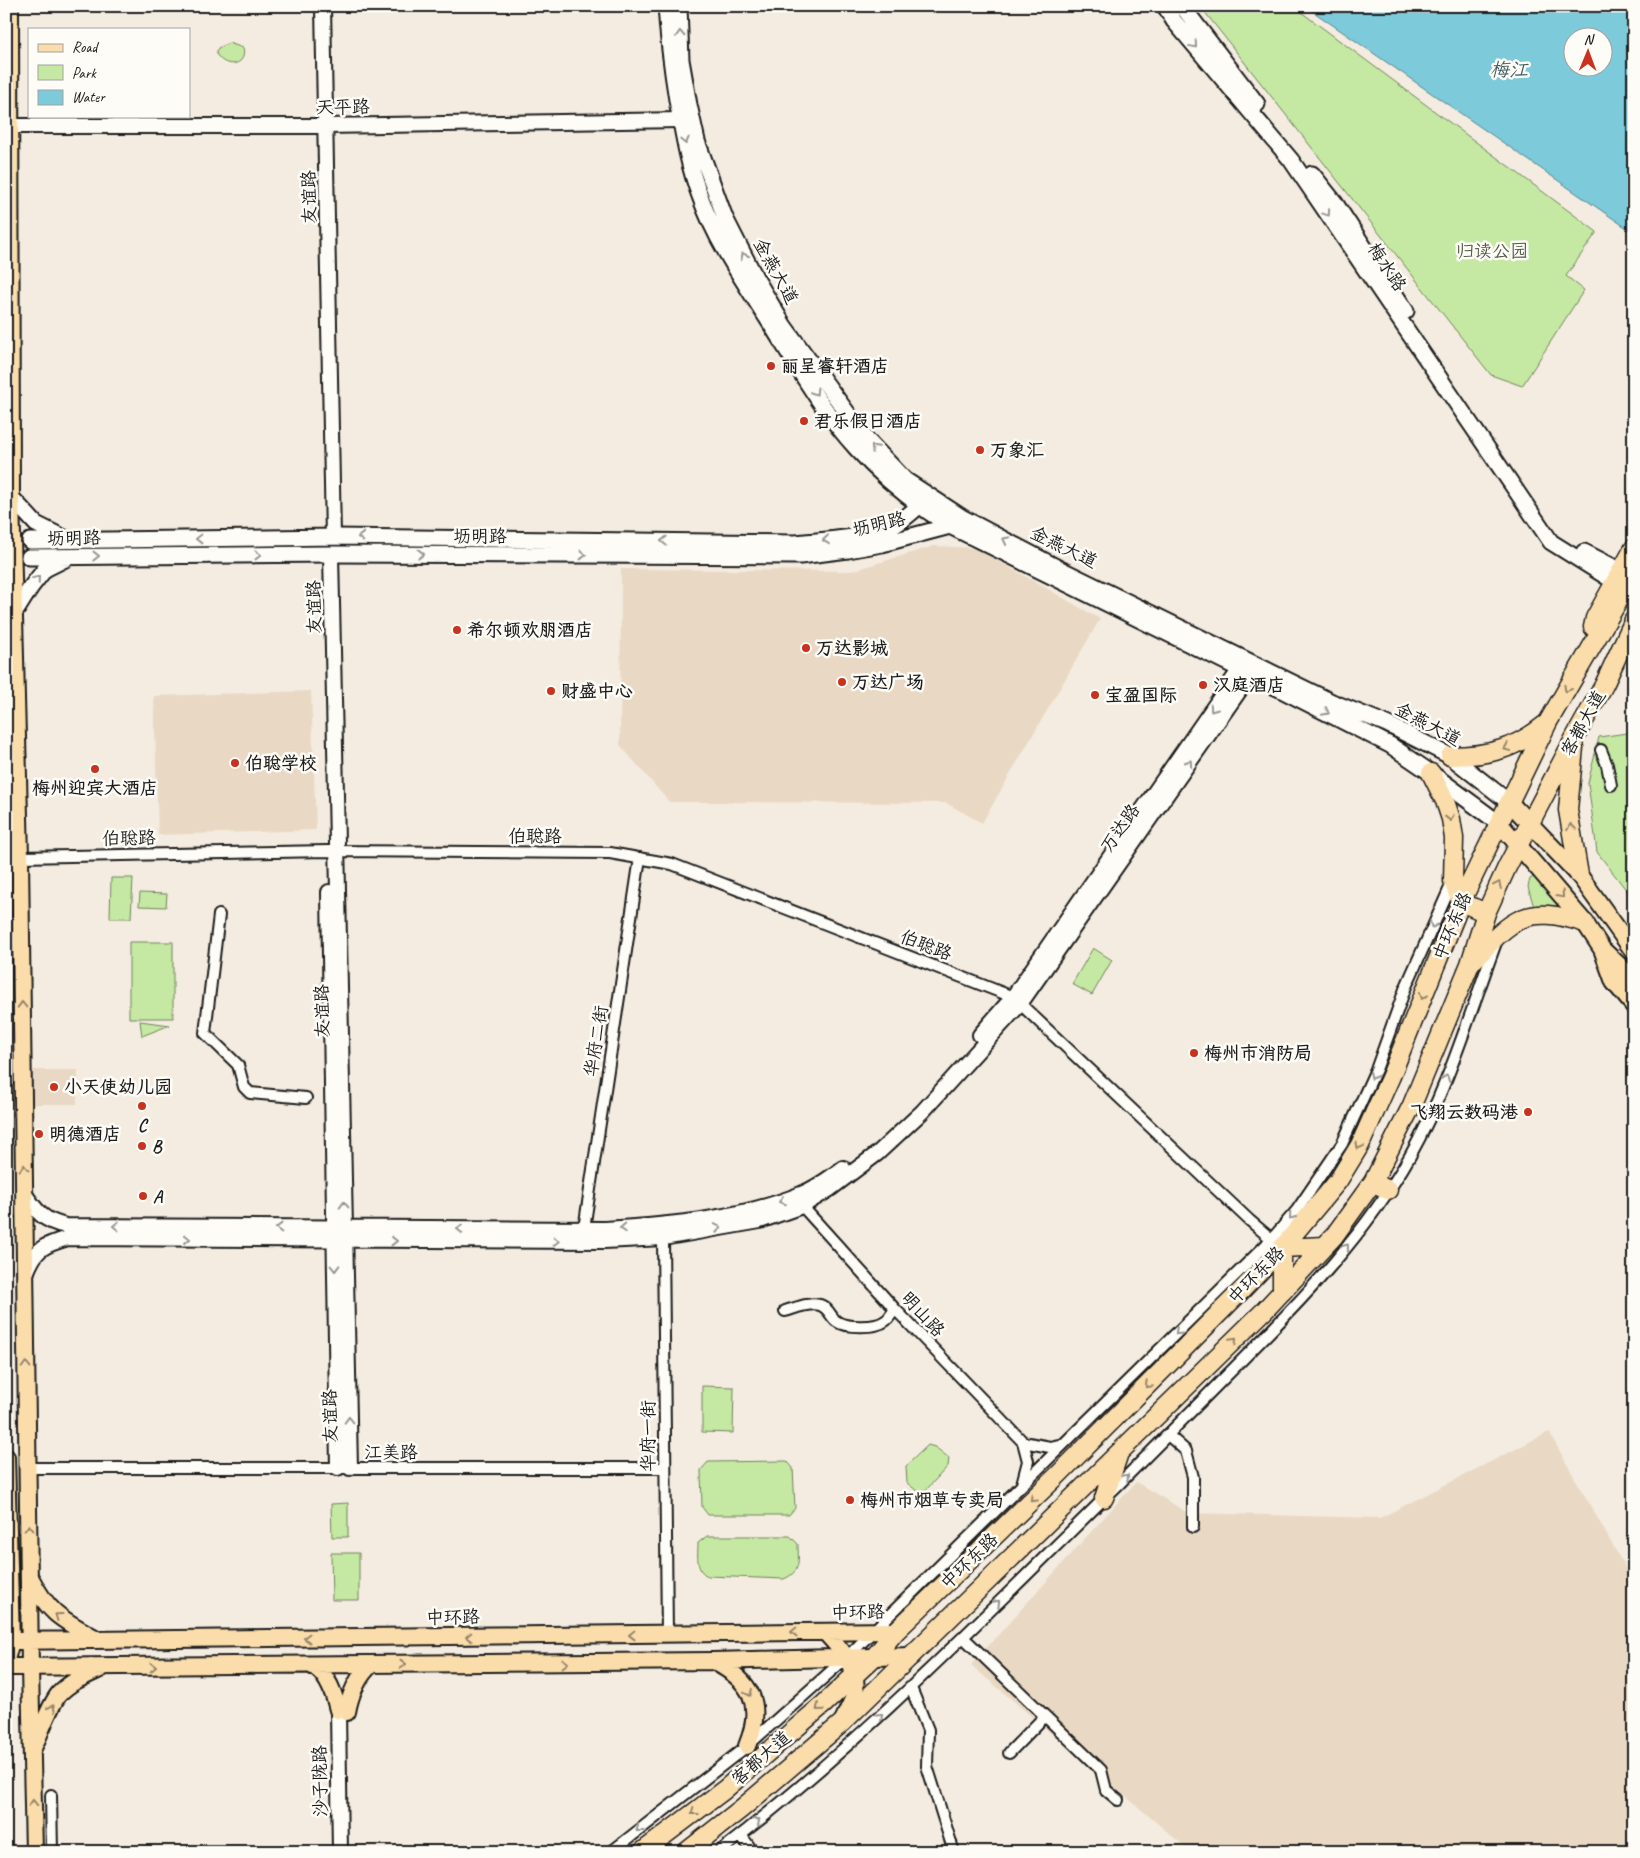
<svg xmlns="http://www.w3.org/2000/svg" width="1640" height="1858" viewBox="0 0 1640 1858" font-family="Caveat,'LXGW WenKai TC',sans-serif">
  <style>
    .built { fill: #e9d9c4 }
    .green { fill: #c5e8a2; stroke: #70825f }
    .water { fill: #7ccada; stroke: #56848e; fill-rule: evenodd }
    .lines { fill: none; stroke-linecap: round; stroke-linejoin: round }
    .minor-casing { stroke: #1c1c1c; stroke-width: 14 }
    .tertiary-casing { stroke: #1c1c1c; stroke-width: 18 }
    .secondary-casing { stroke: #1c1c1c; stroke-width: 19 }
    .primary-casing { stroke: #1c1c1c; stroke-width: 20 }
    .trunk-casing { stroke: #1c1c1c; stroke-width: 21 }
    .minor { stroke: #fdfcf7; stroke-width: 10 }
    .tertiary { stroke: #fdfcf7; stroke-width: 14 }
    .secondary { stroke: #fdfcf7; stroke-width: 15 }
    .primary { stroke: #fbddab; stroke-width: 16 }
    .trunk { stroke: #fbddab; stroke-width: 18 }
    .oneway { stroke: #989794 }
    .oneway2 { stroke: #97866b }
    .poi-dot { fill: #c8321e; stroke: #fdfcf7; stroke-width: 2 }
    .labels { text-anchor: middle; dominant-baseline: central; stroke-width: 5; stroke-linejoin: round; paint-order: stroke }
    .street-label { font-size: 18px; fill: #1c1c1c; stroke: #fdfcf7 }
    .park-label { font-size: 18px; fill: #4f5944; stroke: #fdfcf7 }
    .poi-label { font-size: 18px; font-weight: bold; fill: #1c1c1c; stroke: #fdfcf7; text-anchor: start }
    .water-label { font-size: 19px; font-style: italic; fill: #3e595e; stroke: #fdfcf7 }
  </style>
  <rect width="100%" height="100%" fill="#f4ece0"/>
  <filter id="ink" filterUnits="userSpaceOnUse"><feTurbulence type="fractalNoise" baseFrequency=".02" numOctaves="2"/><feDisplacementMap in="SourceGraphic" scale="10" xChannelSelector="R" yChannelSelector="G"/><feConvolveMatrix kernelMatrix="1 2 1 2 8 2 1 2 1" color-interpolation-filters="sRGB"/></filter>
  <g filter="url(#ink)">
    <path class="built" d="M934,546L976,548L1100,619L982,823L946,803L669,802L620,745L621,569L852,571Z
      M311,691L316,830L158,835L154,696Z
      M30,1070H78L77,1104H30Z
      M1549,1432L1634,1583V1852H1191L971,1665L1136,1482L1188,1513L1380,1518Z"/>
    <path class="green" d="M1200,6H1293L1597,232L1566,276L1584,290L1522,386L1491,375Z
      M229,43L243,48C248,67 223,69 216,53L218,48Z
      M1634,732V900L1597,852L1588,783L1599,737Z
      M1535,876L1561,909L1534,907L1528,887L1530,879Z
      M111,878H133L131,918H110Z
      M140,893L167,894L166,907L139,906Z
      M129,942H173V1018H129Z
      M1093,948L1112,960L1092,995L1072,984Z
      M140,1021L170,1025L142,1036Z
      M702,1386L734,1387L733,1433L702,1432Z
      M928,1445L935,1447L949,1458L948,1466L926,1490L917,1491L907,1483L906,1466Z
      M787,1461L793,1468L795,1508L789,1515H708L702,1507L701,1470L708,1462Z
      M348,1503V1537H332L331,1504Z
      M707,1536H790L798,1544C798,1561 802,1571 784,1579L708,1576C695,1571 698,1555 698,1543Z
      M331,1553H359V1600H332Z"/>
    <path class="water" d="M1305,6H1634V233ZM1572,38H1602V68H1572Z"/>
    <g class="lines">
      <defs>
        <path id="minor" d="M1601,750L1607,765L1611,785
          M20,857L328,851L610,853L672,864L1013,997L1249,1220L1282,1248
          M219,915L205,1033L238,1065L244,1087L250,1093L306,1098
          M802,1206L895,1309L1023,1442L1028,1461L1022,1484
          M584,1229L640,858
          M663,1238L667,1634
          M785,1311C796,1308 809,1302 820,1305C829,1308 830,1316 836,1321C845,1328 876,1328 885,1321C889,1319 892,1313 895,1309
          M1168,1435L1186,1451L1193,1477V1527
          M1023,1442L1050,1447L1063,1444
          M28,1468H665
          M963,1637L1101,1770L1106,1790L1118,1800
          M911,1688L928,1730L927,1766L954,1852
          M1009,1753L1045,1716
          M51,1795L52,1852
          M741,1835L753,1852
          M611,1852L747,1746L847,1657L1271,1240L1297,1210L1342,1144L1377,1067L1405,989L1453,881
          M719,1852C863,1742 989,1611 1119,1484C1161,1442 1202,1400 1244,1358C1305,1297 1367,1232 1410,1156C1448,1089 1470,1012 1497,940"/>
        <path id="tertiary" d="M323,6L333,537
          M6,126H326L681,120
          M331,554L350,1468
          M329,892L338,1468
          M980,1035L1013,997L1240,669
          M24,1193C37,1212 43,1221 66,1226L605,1229C671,1225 740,1219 801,1194C816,1188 830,1178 843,1168
          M26,1274C35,1249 43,1245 68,1238L604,1241L663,1238L760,1221L802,1206L830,1189L878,1153L923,1111L1020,1004L1251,674
          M338,1710L340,1852"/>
        <path id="secondary" d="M666,6C668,38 672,69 677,100C683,132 688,165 700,196C715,239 742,279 767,318C795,362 821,410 857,449C884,479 915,504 950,526L1240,669L1390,745L1431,773L1500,824
          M679,6L681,60L689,105L697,141L725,218L755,277L784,326L867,440L905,480L963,518L1056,567L1332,702L1387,724L1450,756L1510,803
          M1165,6L1174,21L1291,160L1551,542L1615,582
          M1182,6L1257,104
          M1312,174L1335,203L1406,311
          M11,497L36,524L68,540
          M30,541L336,537L795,543C824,540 856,539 884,530C897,526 908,515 919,506
          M1584,552L1621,571
          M29,557L331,554L800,556L848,550L882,544L950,526
          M14,614L31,587L45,569L67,558"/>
        <path id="primary" d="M10,6L11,497L20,857L30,1667L34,1852
          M1510,803L1579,875L1634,952
          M1500,824L1585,923L1602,949L1614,982L1634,1006
          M1604,951L1623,969L1634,981
          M6,1457L11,1641L6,1660
          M31,1579C50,1616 64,1620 98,1640
          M825,1632C842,1650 863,1672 853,1699C850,1706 846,1714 843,1721
          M6,1641L896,1631
          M713,1661C752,1681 764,1704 747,1746
          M311,1665C327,1672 334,1693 338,1710
          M6,1667L713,1661L912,1656
          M347,1712C350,1695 358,1675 372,1664
          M33,1748C41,1732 49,1706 59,1694C70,1682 85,1676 100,1669"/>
        <path id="trunk" d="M1593,627L1595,618L1634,548
          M1574,747L1568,810L1579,875
          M1450,756C1489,756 1515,749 1546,724
          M1431,773L1445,801L1451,819L1454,838L1453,881L1461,902L1486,913
          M1474,960C1513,918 1526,904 1585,923
          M1373,1182L1388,1190
          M1282,1292V1248L1325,1246
          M1104,1498L1118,1456
          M642,1852L724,1790L824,1704L874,1657L896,1631L1059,1474L1242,1290L1282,1248L1338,1181L1360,1145L1391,1076L1461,902L1548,722L1634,574
          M686,1852L741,1809L842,1723L1264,1311L1334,1236L1373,1182L1412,1105L1470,964L1486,913L1507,867L1575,737L1604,685L1634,620"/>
      </defs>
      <use href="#minor" class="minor-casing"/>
      <use href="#tertiary" class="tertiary-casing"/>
      <use href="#secondary" class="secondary-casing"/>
      <use href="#primary" class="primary-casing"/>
      <use href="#trunk" class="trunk-casing"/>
      <use href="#minor" class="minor"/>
      <use href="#tertiary" class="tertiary"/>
      <use href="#secondary" class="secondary"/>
      <use href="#primary" class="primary"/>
      <use href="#trunk" class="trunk"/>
    </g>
    <defs><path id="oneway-chevron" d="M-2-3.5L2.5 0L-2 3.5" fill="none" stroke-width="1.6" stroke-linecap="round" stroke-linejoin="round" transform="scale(1.25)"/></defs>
    <g class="oneway">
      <use href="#oneway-chevron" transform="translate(680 34) rotate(-93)"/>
      <use href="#oneway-chevron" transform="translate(1194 45) rotate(50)"/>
      <use href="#oneway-chevron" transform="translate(685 141) rotate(77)"/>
      <use href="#oneway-chevron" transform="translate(1327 213) rotate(56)"/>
      <use href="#oneway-chevron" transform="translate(744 256) rotate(-117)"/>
      <use href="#oneway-chevron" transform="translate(815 392) rotate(58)"/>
      <use href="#oneway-chevron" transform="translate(874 448) rotate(-135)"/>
      <use href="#oneway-chevron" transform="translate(361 537) rotate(-179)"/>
      <use href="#oneway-chevron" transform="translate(199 539) rotate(179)"/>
      <use href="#oneway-chevron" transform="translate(826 540) rotate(174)"/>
      <use href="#oneway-chevron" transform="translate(1006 540) rotate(-153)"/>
      <use href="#oneway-chevron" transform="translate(664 541) rotate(-179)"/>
      <use href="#oneway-chevron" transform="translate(421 554)"/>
      <use href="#oneway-chevron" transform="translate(258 555)"/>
      <use href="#oneway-chevron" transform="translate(583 555)"/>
      <use href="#oneway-chevron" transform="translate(96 556)"/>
      <use href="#oneway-chevron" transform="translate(37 579) rotate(-50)"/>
      <use href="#oneway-chevron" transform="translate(1213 709) rotate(125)"/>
      <use href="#oneway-chevron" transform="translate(1326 712) rotate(27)"/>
      <use href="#oneway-chevron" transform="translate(1189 763) rotate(-55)"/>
      <use href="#oneway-chevron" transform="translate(1433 925) rotate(114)"/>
      <use href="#oneway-chevron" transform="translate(1373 1076) rotate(115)"/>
      <use href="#oneway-chevron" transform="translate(1446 1078) rotate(-70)"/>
      <use href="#oneway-chevron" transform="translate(782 1201) rotate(160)"/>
      <use href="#oneway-chevron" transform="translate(344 1205) rotate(-91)"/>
      <use href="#oneway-chevron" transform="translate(1292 1216) rotate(129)"/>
      <use href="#oneway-chevron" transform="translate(116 1226) rotate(-179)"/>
      <use href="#oneway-chevron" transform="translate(279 1228) rotate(-179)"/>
      <use href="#oneway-chevron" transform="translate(623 1228) rotate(177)"/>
      <use href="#oneway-chevron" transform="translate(718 1228) rotate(-10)"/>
      <use href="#oneway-chevron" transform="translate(460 1229) rotate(-180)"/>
      <use href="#oneway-chevron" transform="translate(187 1239) rotate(1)"/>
      <use href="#oneway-chevron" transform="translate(394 1241)"/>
      <use href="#oneway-chevron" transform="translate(556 1241)"/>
      <use href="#oneway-chevron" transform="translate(1346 1247) rotate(-52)"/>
      <use href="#oneway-chevron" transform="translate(335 1268) rotate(89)"/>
      <use href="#oneway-chevron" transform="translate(1178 1332) rotate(136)"/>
      <use href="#oneway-chevron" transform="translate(349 1420) rotate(-91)"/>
      <use href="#oneway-chevron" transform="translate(1126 1477) rotate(-45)"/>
      <use href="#oneway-chevron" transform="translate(997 1603) rotate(-45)"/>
      <use href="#oneway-chevron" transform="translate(880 1716) rotate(-42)"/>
      <use href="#oneway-chevron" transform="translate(757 1821) rotate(-40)"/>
      <use href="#oneway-chevron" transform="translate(639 1829) rotate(142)"/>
    </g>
    <g class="oneway2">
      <use href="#oneway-chevron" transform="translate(1567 689) rotate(119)"/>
      <use href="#oneway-chevron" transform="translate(1507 748) rotate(158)"/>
      <use href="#oneway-chevron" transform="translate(1450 818) rotate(76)"/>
      <use href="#oneway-chevron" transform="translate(1571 827) rotate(-99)"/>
      <use href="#oneway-chevron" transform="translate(1498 885) rotate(-65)"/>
      <use href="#oneway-chevron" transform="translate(1561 895) rotate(49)"/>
      <use href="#oneway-chevron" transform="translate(1423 996) rotate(112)"/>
      <use href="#oneway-chevron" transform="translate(22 1005) rotate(-91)"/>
      <use href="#oneway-chevron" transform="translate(1359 1146) rotate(118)"/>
      <use href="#oneway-chevron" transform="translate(24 1168) rotate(-91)"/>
      <use href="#oneway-chevron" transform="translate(1234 1340) rotate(-45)"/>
      <use href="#oneway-chevron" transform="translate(26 1365) rotate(-91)"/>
      <use href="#oneway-chevron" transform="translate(1148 1385) rotate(135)"/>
      <use href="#oneway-chevron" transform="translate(1033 1499) rotate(136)"/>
      <use href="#oneway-chevron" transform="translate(29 1528) rotate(-91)"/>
      <use href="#oneway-chevron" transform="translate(58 1616) rotate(-144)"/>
      <use href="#oneway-chevron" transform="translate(794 1632) rotate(179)"/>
      <use href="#oneway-chevron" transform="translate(632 1635) rotate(179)"/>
      <use href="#oneway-chevron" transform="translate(469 1637) rotate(179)"/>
      <use href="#oneway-chevron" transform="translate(307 1638) rotate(179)"/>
      <use href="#oneway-chevron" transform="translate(565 1663) rotate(-1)"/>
      <use href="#oneway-chevron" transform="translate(403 1664) rotate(-1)"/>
      <use href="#oneway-chevron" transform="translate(153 1667) rotate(-1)"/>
      <use href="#oneway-chevron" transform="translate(749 1693) rotate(65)"/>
      <use href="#oneway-chevron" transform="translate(52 1708) rotate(-63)"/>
      <use href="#oneway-chevron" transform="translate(819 1708) rotate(139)"/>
      <use href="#oneway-chevron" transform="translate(33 1803) rotate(-91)"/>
      <use href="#oneway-chevron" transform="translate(694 1812) rotate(143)"/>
    </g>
  </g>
  <g class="poi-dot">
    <circle cx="771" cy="366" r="5"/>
    <circle cx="804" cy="421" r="5"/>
    <circle cx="980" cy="450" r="5"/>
    <circle cx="457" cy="630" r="5"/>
    <circle cx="806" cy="648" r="5"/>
    <circle cx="842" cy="682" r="5"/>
    <circle cx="1203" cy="685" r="5"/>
    <circle cx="551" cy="691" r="5"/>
    <circle cx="1095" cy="695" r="5"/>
    <circle cx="235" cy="763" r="5"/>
    <circle cx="95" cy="769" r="5"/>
    <circle cx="1194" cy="1053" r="5"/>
    <circle cx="54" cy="1087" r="5"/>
    <circle cx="142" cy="1106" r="5"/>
    <circle cx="1528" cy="1112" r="5"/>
    <circle cx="39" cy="1134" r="5"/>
    <circle cx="142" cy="1146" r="5"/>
    <circle cx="143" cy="1196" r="5"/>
    <circle cx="850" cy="1500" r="5"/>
  </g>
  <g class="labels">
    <g class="street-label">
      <text transform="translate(343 107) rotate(-1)">天平路</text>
      <text transform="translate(309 197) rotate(-91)">友谊路</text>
      <text transform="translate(1387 267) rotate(56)">梅水路</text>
      <text transform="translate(776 271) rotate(61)">金燕大道</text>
      <text transform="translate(879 524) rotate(-13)">坜明路</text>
      <text x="480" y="536">坜明路</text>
      <text transform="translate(74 538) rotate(-1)">坜明路</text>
      <text transform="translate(1064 547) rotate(26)">金燕大道</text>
      <text transform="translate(314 607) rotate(-91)">友谊路</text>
      <text transform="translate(1583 723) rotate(-61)">客都大道</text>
      <text transform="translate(1428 724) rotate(28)">金燕大道</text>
      <text transform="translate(1120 828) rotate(-55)">万达路</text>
      <text x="535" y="836">伯聪路</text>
      <text transform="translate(129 838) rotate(-1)">伯聪路</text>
      <text transform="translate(1452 926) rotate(-67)">中环东路</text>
      <text transform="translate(926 945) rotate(21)">伯聪路</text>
      <text transform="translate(322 1011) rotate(-91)">友谊路</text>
      <text transform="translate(596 1041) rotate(-81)">华府二街</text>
      <text transform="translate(1256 1275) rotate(-46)">中环东路</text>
      <text transform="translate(923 1314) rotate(47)">明山路</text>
      <text transform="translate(330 1416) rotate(-91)">友谊路</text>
      <text transform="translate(648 1436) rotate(-90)">华府一街</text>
      <text x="391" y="1452">江美路</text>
      <text transform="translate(969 1561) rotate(-44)">中环东路</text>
      <text transform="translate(858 1612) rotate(-1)">中环路</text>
      <text transform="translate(453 1617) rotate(-1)">中环路</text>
      <text transform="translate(761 1758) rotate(-41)">客都大道</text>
      <text transform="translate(320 1781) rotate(-91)">沙子陇路</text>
    </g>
    <g class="park-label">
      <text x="1492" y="251">归读公园</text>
    </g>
    <g class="poi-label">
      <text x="781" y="366">丽呈睿轩酒店</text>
      <text x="814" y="421">君乐假日酒店</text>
      <text x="990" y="450">万象汇</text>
      <text x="467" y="630">希尔顿欢朋酒店</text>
      <text x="816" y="648">万达影城</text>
      <text x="852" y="682">万达广场</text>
      <text x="1213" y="685">汉庭酒店</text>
      <text x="561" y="691">财盛中心</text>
      <text x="1105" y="695">宝盈国际</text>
      <text x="245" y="763">伯聪学校</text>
      <text x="95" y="788" text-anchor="middle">梅州迎宾大酒店</text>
      <text x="1204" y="1053">梅州市消防局</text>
      <text x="64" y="1087">小天使幼儿园</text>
      <text x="1518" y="1112" text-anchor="end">飞翔云数码港</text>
      <text x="142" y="1125" text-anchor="middle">C</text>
      <text x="49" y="1134">明德酒店</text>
      <text x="152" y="1146">B</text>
      <text x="153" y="1196">A</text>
      <text x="860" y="1500">梅州市烟草专卖局</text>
    </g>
    <g class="water-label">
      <text x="1509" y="70">梅江</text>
    </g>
  </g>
  <rect width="1640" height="1858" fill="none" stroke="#fdfcf7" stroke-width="25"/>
  <rect x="12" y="12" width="1615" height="1833" fill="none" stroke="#1c1c1c" stroke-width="2" filter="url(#ink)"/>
  <rect x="28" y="28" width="162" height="90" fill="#fdfcf7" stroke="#a3a29f"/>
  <rect x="38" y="44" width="25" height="8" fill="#fbddab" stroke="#a3a29f"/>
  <text x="72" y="52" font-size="15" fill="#1c1c1c">Road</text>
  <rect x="38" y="65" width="25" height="15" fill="#c5e8a2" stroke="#a3a29f"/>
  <text x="72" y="78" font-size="15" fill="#1c1c1c">Park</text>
  <rect x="38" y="90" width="25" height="15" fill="#7ccada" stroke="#a3a29f"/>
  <text x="72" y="102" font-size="15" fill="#1c1c1c">Water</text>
  <g transform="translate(1588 52) rotate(1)"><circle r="24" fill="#fdfcf7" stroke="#a3a29f"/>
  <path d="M0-4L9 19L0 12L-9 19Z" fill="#c8321e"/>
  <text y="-8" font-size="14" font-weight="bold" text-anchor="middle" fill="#1c1c1c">N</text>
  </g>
</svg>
